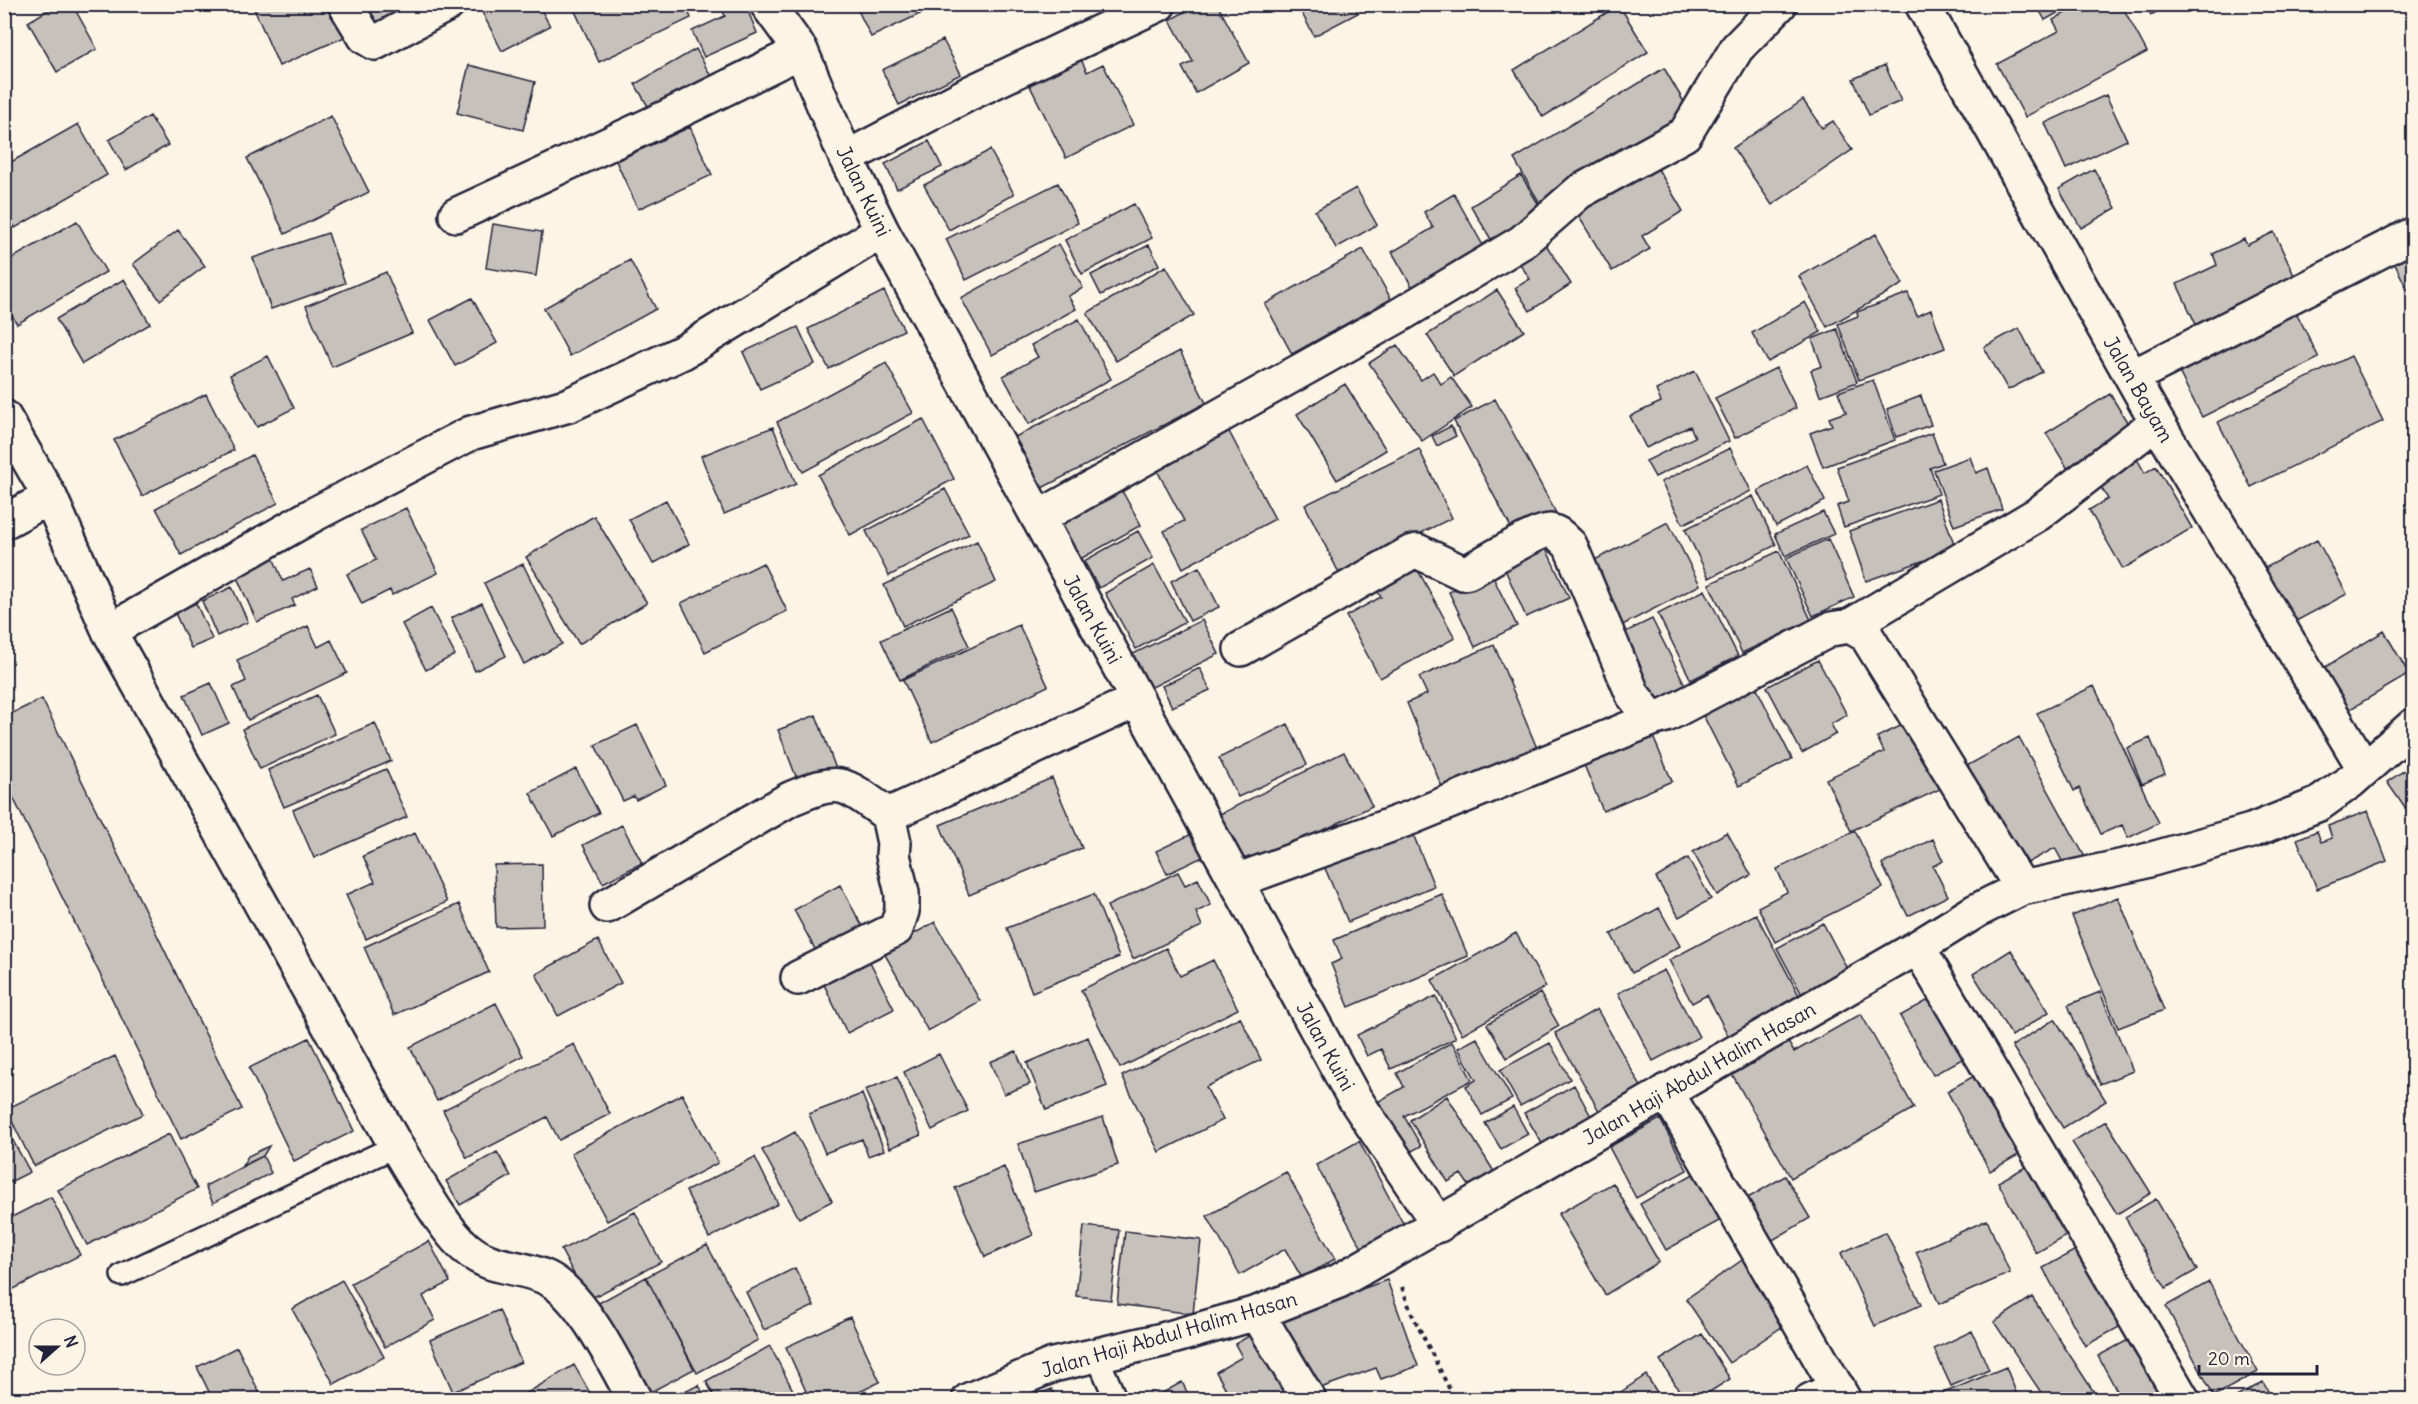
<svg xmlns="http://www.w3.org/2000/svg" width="2418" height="1404" viewBox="0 0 2418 1404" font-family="Delius,sans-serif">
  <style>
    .building { fill: #c6c1bb; stroke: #22223b; stroke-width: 1.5 }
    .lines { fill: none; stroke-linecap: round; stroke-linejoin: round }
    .service-casing { stroke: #22223b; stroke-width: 26 }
    .minor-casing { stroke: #22223b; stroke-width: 38 }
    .path { stroke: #22223b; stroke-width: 4; stroke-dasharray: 4.5 4.5; stroke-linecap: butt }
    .service { stroke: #fcf5e5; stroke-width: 21 }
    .minor { stroke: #fcf5e5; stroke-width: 33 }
    .labels { text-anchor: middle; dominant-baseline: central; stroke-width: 6; stroke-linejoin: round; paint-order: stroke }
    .street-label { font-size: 20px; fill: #22223b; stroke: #fcf5e5 }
  </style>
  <rect width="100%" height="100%" fill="#fcf5e5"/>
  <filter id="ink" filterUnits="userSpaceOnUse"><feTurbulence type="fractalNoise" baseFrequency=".0167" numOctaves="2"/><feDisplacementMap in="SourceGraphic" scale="12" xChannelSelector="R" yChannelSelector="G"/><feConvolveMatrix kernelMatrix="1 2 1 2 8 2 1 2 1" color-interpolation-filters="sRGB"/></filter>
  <g filter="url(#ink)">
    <path class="building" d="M58,4H72L97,49L57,72L28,22Z
      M252,4H335L349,35L279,66Z
      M359,4H413L414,8L368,26Z
      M498,4H538L550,26L502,51L482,12Z
      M584,4H685L691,18L599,62L574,9Z
      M720,4H745L757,33L704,57L692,31L725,16Z
      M855,4H941L871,37Z
      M1198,4H1217L1249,63L1196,93L1182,67L1193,62L1170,20Z
      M1297,4H1354L1358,13L1314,36Z
      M2036,4H2074L2045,20Z
      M2081,4H2121L2147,52L2025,117L1997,64L2059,31L2053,20Z
      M2145,4H2171L2151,15Z
      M1619,5L1648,52L1543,117L1514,70Z
      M943,40L961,74L899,105L882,70Z
      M696,49L713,80L653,115L635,84Z
      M1079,55L1087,72L1103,64L1133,125L1066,158L1027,80Z
      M469,65L535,82L523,130L457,113Z
      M1885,65L1901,101L1869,115L1853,79Z
      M1664,68L1691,114L1541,205L1514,159Z
      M2106,95L2127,140L2066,169L2045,123Z
      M1803,100L1822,128L1833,121L1852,150L1772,205L1733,148Z
      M150,116L168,145L126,170L109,140Z
      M331,116L369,192L285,234L247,158Z
      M78,124L107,175L15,228L4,209V166Z
      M690,127L712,175L638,209L616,161Z
      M929,141L942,167L897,189L885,164Z
      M990,150L1014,194L949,230L924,185Z
      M1652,159L1683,211L1642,236L1650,249L1612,271L1573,207Z
      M2094,169L2116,208L2081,228L2059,189Z
      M1521,175L1545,215L1495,246L1471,206Z
      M1058,183L1078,223L966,280L946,239Z
      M1356,188L1377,225L1336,248L1315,211Z
      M1454,194L1485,249L1414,290L1392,252L1433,228L1424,212Z
      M1134,204L1152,238L1082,274L1065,240Z
      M77,221L106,272L17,324L4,302V263Z
      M493,224L542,232L536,276L486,268Z
      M178,230L205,266L160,300L133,264Z
      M2274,232L2299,286L2200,333L2177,284L2217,265L2213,254L2244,239L2247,245Z
      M328,233L345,283L271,309L253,258Z
      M1876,234L1903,284L1827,327L1799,276Z
      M1545,243L1571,284L1530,311L1515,288L1530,279L1518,261Z
      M1059,244L1083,288L1068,296L1076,309L992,355L961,298Z
      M1149,245L1159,265L1101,295L1091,275Z
      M2414,246V303L2391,256Z
      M1363,249L1391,299L1292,354L1265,304Z
      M630,260L656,309L570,356L544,308Z
      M1166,266L1194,315L1116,361L1087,313Z
      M386,272L412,333L332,367L306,306Z
      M124,279L150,324L82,364L56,319Z
      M1497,290L1524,331L1454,376L1427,335Z
      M884,291L904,330L829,369L808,329Z
      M1908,293L1917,316L1931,310L1945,348L1859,380L1838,324L1858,316L1857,312Z
      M472,298L497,343L455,366L430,320Z
      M1805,302L1821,332L1768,362L1752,333Z
      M2296,312L2319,358L2202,417L2179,372Z
      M1079,319L1111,379L1029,424L1003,376L1038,357L1031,345Z
      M798,327L815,364L760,389L743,352Z
      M2019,328L2042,372L2008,390L1984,347Z
      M1837,329L1857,382L1820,396L1811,370L1822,366L1812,339Z
      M1397,345L1421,380L1433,372L1441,384L1451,377L1472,407L1422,441L1369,363Z
      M1180,351L1206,403L1042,488L1015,437Z
      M268,356L294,408L257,427L230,375Z
      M2351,356L2383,421L2251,487L2218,422Z
      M886,363L913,413L803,472L777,422Z
      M1776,368L1796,408L1735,438L1715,398Z
      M1695,371L1729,441L1655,477L1646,461L1695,437L1690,426L1646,448L1630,416L1661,402L1656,390Z
      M1873,380L1895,440L1823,467L1810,433L1832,425L1829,418L1846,412L1838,392Z
      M1345,384L1386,450L1337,480L1297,414Z
      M206,394L234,450L142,496L114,440Z
      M2110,394L2135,435L2071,474L2046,433Z
      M1921,396L1931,425L1896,437L1887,409Z
      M1495,399L1556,513L1515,535L1454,421Z
      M923,419L954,479L850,535L818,475Z
      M1224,422L1275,519L1183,568L1164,531L1184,521L1152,461Z
      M1451,426L1456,436L1437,446L1432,436Z
      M773,427L796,484L724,514L701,456Z
      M1932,433L1943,463L1930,468L1939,494L1844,527L1837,506L1849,502L1837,467Z
      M1730,448L1751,491L1683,524L1661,482Z
      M1419,449L1452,518L1339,573L1305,505Z
      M252,455L278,503L181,555L156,508Z
      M1970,457L1976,473L1988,468L2002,509L1954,526L1934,470Z
      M2137,459L2145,473L2156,466L2192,528L2123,569L2089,510L2108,499L2098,482Z
      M1807,465L1825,501L1776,526L1758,491Z
      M1117,482L1141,525L1075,562L1051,520Z
      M945,489L969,534L889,576L866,531Z
      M1753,496L1776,545L1709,578L1685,529Z
      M1938,499L1956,549L1866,581L1849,531Z
      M666,500L689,544L653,564L629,519Z
      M406,508L438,573L392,595L390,590L362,604L347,574L376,560L361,530Z
      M1823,512L1834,534L1785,556L1775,534Z
      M594,516L647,603L579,644L526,557Z
      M1668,522L1700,585L1615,629L1583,566Z
      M1138,531L1153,558L1099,588L1084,561Z
      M1828,539L1854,597L1813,616L1786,558Z
      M2317,540L2347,594L2281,629L2252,575Z
      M977,541L996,582L903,626L884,585Z
      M1545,546L1569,598L1526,617L1503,565Z
      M1779,551L1811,620L1742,653L1709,584Z
      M272,555L283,581L310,569L318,586L292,599L295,605L257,622L235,573Z
      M1413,561L1455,638L1380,678L1346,616L1381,597L1373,584Z
      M763,563L787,611L705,652L681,603Z
      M523,564L562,644L524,664L484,583Z
      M1154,565L1185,622L1136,649L1105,593Z
      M1199,567L1219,607L1190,621L1171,581Z
      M1490,571L1517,626L1475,647L1449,592Z
      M232,587L248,622L217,636L202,601Z
      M1705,590L1738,656L1691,680L1658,614Z
      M196,603L212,639L191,648L175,613Z
      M482,603L506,656L475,671L451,618Z
      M951,607L969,646L900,680L881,640Z
      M431,608L455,655L426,670L402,624Z
      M1652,619L1688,691L1648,710L1613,638Z
      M1202,620L1219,654L1150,688L1133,654Z
      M1019,625L1048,686L932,742L903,680Z
      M308,626L318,647L331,640L347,673L248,720L233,687L246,681L237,660Z
      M2384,631L2409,674L2337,717L2312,675Z
      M1494,645L1539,753L1444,792L1407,703L1427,694L1419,677Z
      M1818,660L1847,715L1831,724L1836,734L1802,753L1767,687Z
      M1200,668L1210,690L1172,707L1162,686Z
      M211,683L229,723L202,735L184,695Z
      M1755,685L1792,759L1739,786L1702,713Z
      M2094,686L2159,823L2128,838L2122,825L2101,834L2079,788L2074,791L2037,713Z
      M317,695L335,734L260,769L242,729Z
      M42,699L242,1109L181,1139L4,779V717Z
      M816,715L836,769L799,784L778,730Z
      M1909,722L1940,789L1851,831L1826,779L1884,752L1877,737Z
      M375,723L391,761L284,807L268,770Z
      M1288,724L1307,765L1238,797L1219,758Z
      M637,725L666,785L636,800L634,796L623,801L595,745Z
      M1648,725L1672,781L1603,811L1584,765L1621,749Z
      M2019,737L2086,859L2067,870L2055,848L2018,868L1963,768Z
      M2150,738L2165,774L2142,784L2127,748Z
      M1344,752L1372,806L1247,869L1220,814Z
      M2414,764V821L2387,782Z
      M386,769L407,817L314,858L293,810Z
      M576,769L599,813L553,836L530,793Z
      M1052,778L1082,848L969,895L940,825Z
      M2368,811L2387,861L2317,889L2297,839L2317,831L2321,842L2332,838L2328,826Z
      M622,825L642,863L603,883L583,845Z
      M1411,829L1434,886L1348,922L1324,866Z
      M1198,831L1209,854L1167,874L1156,851Z
      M1855,831L1883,888L1775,942L1758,907L1787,892L1777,869Z
      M1727,832L1751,875L1717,895L1693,852Z
      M415,833L447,902L366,939L346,895L375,882L363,856Z
      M1933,839L1943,861L1933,866L1948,896L1908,916L1882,864Z
      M1688,858L1711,899L1679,917L1656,878Z
      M542,864L543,926L496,927L494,865Z
      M1178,872L1185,885L1198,879L1211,905L1196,912L1202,926L1133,959L1107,906Z
      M840,885L862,926L816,951L794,910Z
      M1094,894L1119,957L1032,992L1007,928Z
      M1442,894L1468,956L1349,1007L1331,964L1342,959L1334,940Z
      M2118,897L2164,1010L2118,1028L2072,916Z
      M459,904L489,972L394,1015L364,947Z
      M1659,908L1680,946L1632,973L1611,934Z
      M1756,914L1802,1001L1730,1039L1707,995L1692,1003L1669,960Z
      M935,922L980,1001L928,1031L883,951Z
      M1823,923L1852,978L1806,1002L1777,948Z
      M1516,933L1546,987L1462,1034L1432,980Z
      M598,940L621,983L558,1016L536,974Z
      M1166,948L1180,976L1213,960L1238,1009L1120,1068L1081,990Z
      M2011,950L2049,1012L2012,1036L1973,974Z
      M866,954L894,1009L847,1033L820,976Z
      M1664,970L1699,1037L1653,1061L1618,993Z
      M2100,992L2133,1071L2100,1084L2068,1005Z
      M1540,993L1559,1026L1507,1058L1487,1024Z
      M1941,993L1973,1053L1933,1075L1900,1016Z
      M1436,996L1456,1038L1391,1069L1381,1049L1367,1056L1357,1035Z
      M496,1003L523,1056L437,1101L410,1047Z
      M1597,1009L1644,1092L1602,1116L1555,1033Z
      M1861,1014L1914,1108L1791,1178L1732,1074L1788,1042L1794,1052Z
      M1240,1017L1261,1060L1206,1087L1223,1120L1159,1152L1122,1076Z
      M2055,1019L2106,1101L2063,1128L2012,1046Z
      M1088,1037L1107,1086L1046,1110L1027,1063Z
      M309,1038L354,1131L294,1161L249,1068Z
      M1477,1038L1512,1099L1482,1115L1466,1086L1476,1080L1458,1048Z
      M1452,1042L1472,1080L1404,1116L1421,1146L1401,1157L1372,1105L1404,1087L1397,1073Z
      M1550,1043L1570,1079L1520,1106L1500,1070Z
      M574,1044L610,1114L559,1140L547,1117L467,1158L443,1110Z
      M1016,1051L1030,1084L1004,1094L990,1062Z
      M939,1054L968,1111L932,1130L904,1072Z
      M115,1056L143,1114L34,1166L6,1109Z
      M1974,1076L1981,1088L1992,1082L2029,1149L1990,1171L1947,1091Z
      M897,1077L921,1135L890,1148L865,1090Z
      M1574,1085L1593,1120L1544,1147L1524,1113Z
      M682,1094L718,1163L607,1221L571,1153Z
      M862,1094L884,1150L868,1156L862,1139L825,1153L809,1114Z
      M1447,1096L1498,1178L1474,1193L1461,1174L1448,1182L1410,1120Z
      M1513,1107L1528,1134L1501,1149L1485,1123Z
      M1103,1117L1118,1165L1034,1192L1018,1144Z
      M1660,1119L1687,1170L1636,1198L1609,1147Z
      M2106,1121L2151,1193L2117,1214L2072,1142Z
      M4,1124L30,1172L4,1185Z
      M795,1132L832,1201L799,1218L762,1150Z
      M169,1134L197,1189L87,1245L58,1190Z
      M1359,1141L1405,1227L1363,1250L1316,1165Z
      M269,1146L263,1156L242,1166L248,1156Z
      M497,1152L511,1176L460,1205L446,1181Z
      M263,1156L271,1173L213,1203L205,1186Z
      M755,1157L778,1204L709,1238L686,1191Z
      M2033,1163L2071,1233L2036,1253L1998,1182Z
      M1004,1167L1033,1235L985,1257L955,1188Z
      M1286,1172L1335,1259L1302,1278L1285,1249L1240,1275L1207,1216Z
      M1695,1173L1721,1220L1666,1250L1640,1204Z
      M1785,1176L1810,1218L1766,1244L1741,1202Z
      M1613,1183L1659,1262L1605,1295L1558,1214Z
      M51,1197L80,1255L4,1294V1221Z
      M2156,1199L2197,1270L2166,1288L2125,1217Z
      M635,1212L661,1262L588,1300L561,1250Z
      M1987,1220L2010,1273L1939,1304L1916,1252Z
      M1084,1226L1119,1230L1111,1300L1076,1296Z
      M1125,1231L1201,1240L1193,1314L1117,1304Z
      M1886,1232L1921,1305L1875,1326L1841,1253Z
      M429,1241L450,1282L423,1296L435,1320L385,1347L351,1283Z
      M707,1245L758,1340L697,1373L646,1277Z
      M2079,1248L2121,1326L2085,1346L2043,1268Z
      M1748,1256L1792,1320L1729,1363L1686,1299Z
      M795,1268L814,1306L764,1330L746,1292Z
      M646,1277L694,1369L643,1396L595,1305Z
      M342,1280L384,1357L334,1384L292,1309Z
      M1387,1280L1418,1366L1381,1379L1376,1368L1315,1390L1278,1319Z
      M2209,1282L2258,1372L2214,1396L2166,1306Z
      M2032,1297L2099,1400H2046L1994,1322Z
      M499,1310L521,1362L453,1392L430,1340Z
      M850,1317L880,1382L843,1400H810L786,1347Z
      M1261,1329L1301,1400H1207L1226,1389L1216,1372L1242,1357L1235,1344Z
      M1972,1331L1989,1370L1951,1386L1934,1349Z
      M1702,1334L1730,1379L1697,1400H1685L1660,1360Z
      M2130,1339L2163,1400H2122L2098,1356Z
      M770,1346L798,1400H716L706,1381Z
      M237,1347L263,1400H213L197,1367Z
      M574,1365L594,1400H515Z
      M2006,1367L2019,1400H1935L1934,1397Z
      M1646,1375L1662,1400H1609Z
      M1182,1382L1191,1400H1150Z
      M2263,1382L2273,1400H2231Z
      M699,1385L706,1400H667Z
      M1052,1389L1056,1400H1025V1399Z"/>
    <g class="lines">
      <defs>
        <path id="service" d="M122,1275L396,1146
          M1097,1356L1116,1400"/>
        <path id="minor" d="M345,4L365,37L375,43L448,4
          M767,4L801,51L846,158L882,231L1353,1096L1439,1225
          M1922,4L2157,422L2364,768
          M846,158L970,93L1159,4
          M456,215L665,118L801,51
          M2132,377L2414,234
          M4,417L50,497L109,631L396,1146C414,1174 442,1228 466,1248C493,1271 517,1264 547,1278C582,1295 616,1366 635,1400
          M1038,518L1398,316L1522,242L1579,192L1685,134L1737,48L1780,4
          M4,522L50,497
          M1850,626L2038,514L2157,422
          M109,631L313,515L471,433L569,405L683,352L882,231
          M1241,649L1410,553L1417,551L1463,573L1468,572C1483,564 1537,530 1550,531C1558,532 1564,540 1570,545L1633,695L1652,719L1666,715L1831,629L1850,626L1866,635L2022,888
          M1236,881L1410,818L1652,719
          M607,906L790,799C805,793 824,783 840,786C854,788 876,807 888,815
          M1918,947L2183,1400
          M798,978L896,929L902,911V893L893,855L894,843L888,815L1137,700
          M1666,1091L1844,1400
          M1257,1313L1309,1400
          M969,1400L1053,1365L1162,1340L1257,1313L1339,1281L1918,947L1976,911L2022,888L2138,863L2251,831L2319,804L2351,781L2414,725
          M1811,1400L1838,1388"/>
      </defs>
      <use href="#service" class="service-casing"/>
      <use href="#minor" class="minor-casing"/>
      <path class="path" d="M1402,1287L1411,1312L1455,1400"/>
      <use href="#service" class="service"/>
      <use href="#minor" class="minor"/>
    </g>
  </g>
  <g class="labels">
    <g class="street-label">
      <text transform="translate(864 191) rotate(64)">Jalan Kuini</text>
      <text transform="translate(2139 389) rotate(60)">Jalan Bayam</text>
      <text transform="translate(1093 619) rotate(61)">Jalan Kuini</text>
      <text transform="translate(1326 1046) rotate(61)">Jalan Kuini</text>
      <text transform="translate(1699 1073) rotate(-30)">Jalan Haji Abdul Halim Hasan</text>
      <text transform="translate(1169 1334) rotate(-16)">Jalan Haji Abdul Halim Hasan</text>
    </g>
  </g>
  <rect width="2418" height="1404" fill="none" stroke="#fcf5e5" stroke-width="24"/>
  <rect x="12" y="12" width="2394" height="1380" fill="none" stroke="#22223b" stroke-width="2" filter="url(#ink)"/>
  <g transform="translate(57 1347) rotate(69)"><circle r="28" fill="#fcf5e5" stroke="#a5a1a1" stroke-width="1.5"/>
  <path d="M0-4.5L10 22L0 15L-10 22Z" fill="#22223b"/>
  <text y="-9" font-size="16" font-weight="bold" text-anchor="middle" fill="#22223b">N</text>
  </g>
  <path d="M2199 1365v9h118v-9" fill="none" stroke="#22223b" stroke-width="3"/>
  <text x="2208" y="1365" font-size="18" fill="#22223b" stroke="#fcf5e5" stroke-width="4.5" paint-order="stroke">20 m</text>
</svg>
